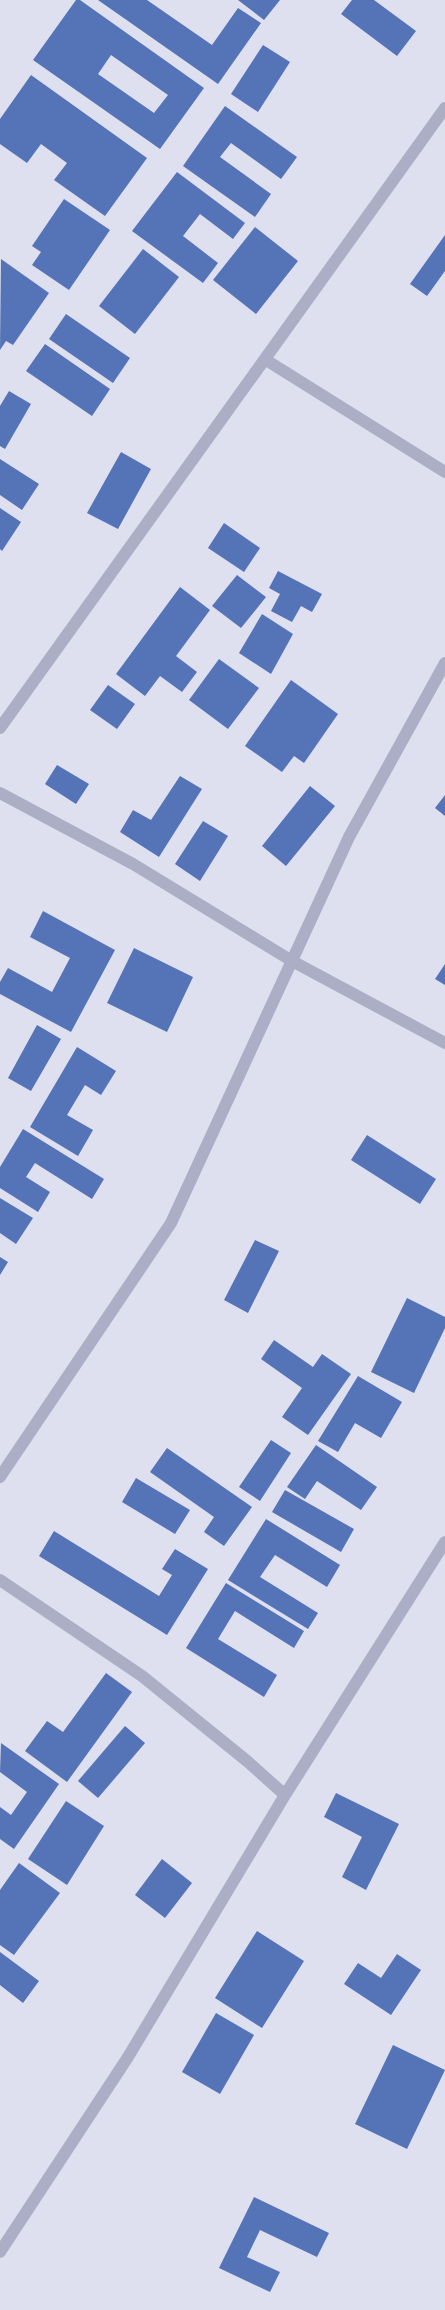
<svg xmlns="http://www.w3.org/2000/svg" width="445" height="2310" viewBox="0 0 445 2310" font-family="Cabin,sans-serif">
  <style>
    .building { fill: #5573b7; fill-rule: evenodd }
    .lines { fill: none; stroke-linecap: round; stroke-linejoin: round }
    .street { stroke: #acaec6; stroke-width: 12 }
  </style>
  <rect width="100%" height="100%" fill="#dedfef"/>
  <path class="building" d="M76,0H80L204,88L160,149L33,60ZM111,55L168,95L154,113L98,74Z
    M98,0H147L212,45L238,8L261,23L218,84Z
    M238,0H280L264,20Z
    M352,0H374L416,31L397,56L341,14Z
    M263,45L290,62L258,112L231,94Z
    M31,75L147,158L105,216L54,180L67,163L41,144L27,163L0,144V119Z
    M225,106L297,157L281,179L231,143L220,157L271,194L255,217L183,166Z
    M177,172L245,223L233,239L200,214L183,236L218,263L203,283L132,231Z
    M64,199L110,230L69,290L32,265L41,252L32,246Z
    M255,227L298,261L256,314L213,280Z
    M445,235V271L427,296L410,284Z
    M143,249L179,277L135,334L99,306Z
    M1,259L49,293L13,345L6,341L0,350Z
    M66,314L130,358L113,383L49,339Z
    M45,344L110,389L92,416L26,371Z
    M9,391L31,404L5,449L0,446V406Z
    M121,452L151,469L118,529L87,513Z
    M0,459L39,484L22,510L0,495Z
    M0,508L21,522L2,551L0,549Z
    M224,523L260,548L244,572L208,548Z
    M278,571L322,594L312,612L301,606L292,622L271,611L280,594L269,588Z
    M237,575L266,597L241,628L212,606Z
    M180,587L210,610L176,656L197,672L182,692L160,676L145,696L116,674Z
    M262,614L293,634L271,674L239,653Z
    M219,659L259,688L228,729L189,700Z
    M291,680L338,714L304,763L294,756L282,772L245,746Z
    M108,685L135,704L117,729L90,710Z
    M57,765L89,784L76,804L45,784Z
    M180,776L202,789L159,857L120,832L133,810L151,820Z
    M310,786L335,806L286,866L262,846Z
    M445,795V816L435,808Z
    M203,821L228,836L200,881L175,864Z
    M43,911L115,950L71,1032L0,994V982L8,968L52,992L70,958L30,937Z
    M134,948L193,977L167,1032L107,1003Z
    M445,964V985L435,979Z
    M37,1025L61,1039L31,1091L8,1078Z
    M77,1047L116,1071L101,1095L85,1085L67,1115L93,1130L78,1156L30,1127Z
    M23,1129L104,1179L92,1199L35,1163L26,1177L50,1192L38,1212L0,1188V1167Z
    M367,1135L436,1179L420,1204L351,1160Z
    M0,1198L33,1218L16,1244L0,1233Z
    M255,1240L279,1251L248,1313L224,1300Z
    M0,1257L8,1262L0,1275Z
    M407,1298L445,1317V1328L414,1393L371,1372Z
    M274,1340L313,1367L322,1354L351,1374L308,1435L282,1417L302,1388L261,1359Z
    M358,1376L402,1402L381,1438L355,1423L338,1452L318,1441Z
    M271,1440L291,1453L260,1501L239,1487Z
    M316,1445L377,1487L361,1510L317,1481L305,1499L287,1487Z
    M167,1448L252,1507L224,1546L204,1532L214,1517L150,1472Z
    M136,1478L190,1510L175,1534L122,1502Z
    M285,1490L354,1529L341,1552L272,1512Z
    M266,1519L340,1565L327,1587L275,1555L260,1577L318,1613L308,1629L228,1580Z
    M54,1531L159,1596L172,1575L162,1569L175,1549L208,1569L167,1635L39,1556Z
    M226,1583L304,1631L294,1648L235,1611L218,1639L277,1675L264,1697L186,1648Z
    M106,1673L132,1692L67,1782L25,1751L47,1721L63,1732Z
    M125,1726L145,1743L98,1798L78,1781Z
    M1,1743L59,1784L14,1849L0,1839V1807L11,1815L27,1792L0,1772Z
    M336,1793L399,1824L366,1890L342,1877L362,1837L324,1817Z
    M66,1801L104,1826L67,1885L28,1859Z
    M162,1859L192,1883L165,1918L135,1895Z
    M19,1863L60,1893L14,1955L0,1945V1890Z
    M257,1931L304,1961L262,2028L215,1998Z
    M0,1952L39,1981L23,2003L0,1985Z
    M397,1954L421,1970L391,2015L344,1984L358,1963L381,1978Z
    M216,2013L254,2035L220,2094L182,2072Z
    M393,2045L445,2070L407,2149L355,2124Z
    M254,2197L329,2233L317,2257L260,2230L247,2257L280,2272L270,2292L219,2268Z"/>
  <g class="lines">
    <path class="street" d="M266,360L445,472
      M0,728L445,108
      M0,793L133,864L292,961L445,1043
      M0,1477L171,1223L349,837L445,663
      M0,1580L142,1676L247,1761L285,1795
      M0,2252L128,2057L285,1795L445,1542"/>
  </g>
</svg>
